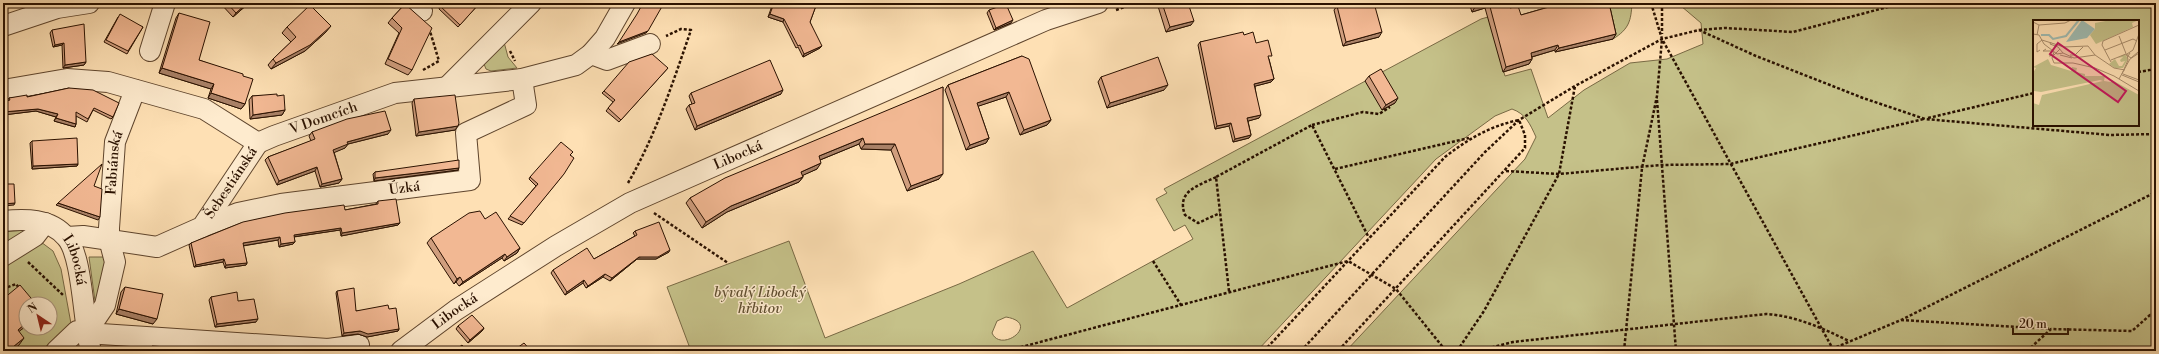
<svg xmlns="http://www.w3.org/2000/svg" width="2159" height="354" viewBox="0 0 2159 354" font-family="'Libre Bodoni',serif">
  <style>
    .green { fill: #c5c189; stroke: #786944; fill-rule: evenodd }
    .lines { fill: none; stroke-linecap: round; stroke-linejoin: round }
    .minor-casing { stroke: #5f452d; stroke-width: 22 }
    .path { stroke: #2a1100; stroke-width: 2.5; stroke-dasharray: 3 2; stroke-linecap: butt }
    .minor { stroke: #feebce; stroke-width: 20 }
    .wall { fill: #d09e7e; stroke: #2a1100 }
    .shaded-wall { fill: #a98167; stroke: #2a1100 }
    .building { fill: #f2b893; stroke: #2a1100 }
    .labels { text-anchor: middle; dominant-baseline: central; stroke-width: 3; stroke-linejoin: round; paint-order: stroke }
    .street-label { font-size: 14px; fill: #2a1100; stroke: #feebce }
    .park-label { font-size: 14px; font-style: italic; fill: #604f30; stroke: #feebce }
    .inset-river { fill: none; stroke: #a0bcb2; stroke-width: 2 }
    .inset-road { fill: none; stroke: #a98d6c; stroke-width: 1 }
    .view { fill: #c2185b; fill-opacity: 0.15; stroke: #c2185b; stroke-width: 2 }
    .inset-edge { fill: none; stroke: #2a1100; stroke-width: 2 }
  </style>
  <rect width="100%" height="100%" fill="#fee0b4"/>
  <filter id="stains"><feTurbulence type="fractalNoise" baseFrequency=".005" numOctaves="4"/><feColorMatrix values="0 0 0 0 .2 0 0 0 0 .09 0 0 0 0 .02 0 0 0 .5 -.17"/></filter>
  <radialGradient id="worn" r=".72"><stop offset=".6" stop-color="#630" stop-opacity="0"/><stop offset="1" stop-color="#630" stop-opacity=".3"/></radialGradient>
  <path class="green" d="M1604,3H1632C1631,21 1629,29 1613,39Z
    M1682,3H2156V351H1346L1525,159L1536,137C1530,124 1526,114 1512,109L1495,116L1436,159L1257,351H767L766,349L759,351H691L667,287L789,241L825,338L959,284L1033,251L1067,308L1193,239L1185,225L1174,231L1156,199L1167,193L1164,189L1481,19L1488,17L1505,76L1531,69L1548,118L1584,90L1630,63L1667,59L1703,44L1701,23L1681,6ZM2034,21H2138V125H2034ZM1006,317C1042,323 1001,354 992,333L997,321Z
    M504,42L508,57L517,68L491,71L486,69L484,64Z
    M25,230L53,251L61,269L76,351H12L19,345L12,337L26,326V328H50V304L3,302V232Z
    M89,257H107L96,303L95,301Z"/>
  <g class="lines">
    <defs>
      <g id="minor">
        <path d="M412,3L422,11"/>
        <path d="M3,26L57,8L89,3"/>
        <path d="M150,51L165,3"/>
        <path d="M591,54L607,60L650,44"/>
        <path d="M447,87L531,3"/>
        <path d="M3,90L67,79L108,82L204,109L258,143"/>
        <path id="s1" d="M258,143L274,136L395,93L522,79L576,65L591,54L605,38L625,3"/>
        <path id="s2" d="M3,221C25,219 50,218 66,237C83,255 83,324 91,351"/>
        <path id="s3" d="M202,227L238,213L281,204L470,180L466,133L526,105L522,79"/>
        <path id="s4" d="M67,237L83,236L157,247L202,227L258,143"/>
        <path d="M3,256L35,236L45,223"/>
        <path id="s5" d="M86,333L105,305L115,262L109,239V228L115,142L135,90"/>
        <path d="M56,351L77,331L86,333L328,349L359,345"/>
        <path id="s6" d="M401,351L456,310L556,246L630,203L1046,20L1098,3"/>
      </g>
    </defs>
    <use href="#minor" class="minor-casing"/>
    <path class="path" d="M1651,3L1662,39L1834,351
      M1662,3V34
      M1116,10L1136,3
      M1699,30L1725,28L1793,32L1903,3
      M510,51L515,61
      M423,70L439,61L429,28
      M2138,72L2156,69
      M1657,100L1676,351
      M1928,118L2034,93
      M1312,125L1363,112L1379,114L1390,107
      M1335,169L1469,138
      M1506,171L1559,174L1661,165L1730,164L1924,119
      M1216,177C1198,186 1176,191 1185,215L1198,223L1220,213
      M628,183C656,135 673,82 691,30L681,29L666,36
      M654,213L728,263
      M1153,261L1181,305
      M28,262L64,296
      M3,289L16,284L19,288
      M1229,291L1216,177L1312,125L1369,238
      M1901,320L2051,329
      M1006,351L1348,261L1396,289L1446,351
      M1264,351L1445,157C1468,139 1490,126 1519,120L1525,135V148L1338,351
      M1301,351L1485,152L1519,120L1575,86L1662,39L1699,30L1756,56L1863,98L1925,119L2110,135L2156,134
      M1457,351L1484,311L1559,174L1575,86
      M1477,351L1513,342L1766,314C1796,316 1822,328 1849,341
      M1624,351L1642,168L1657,96L1662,39
      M1827,351L1901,320L2156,192
      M2027,351L2051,329L2132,331L2150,315L2156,316"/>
    <use href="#minor" class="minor"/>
  </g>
  <path class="wall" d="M220,3H249L233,17Z
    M773,3H817L810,22L820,48L803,57L798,47L796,48L783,22L768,17Z
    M1157,3H1188L1191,25L1166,32Z
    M1469,3H1508L1510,8L1521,15L1545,8L1544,4L1545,3H1609L1616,34L1613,39L1555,52V50L1532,57V59L1529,64L1503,72L1485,8L1472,12Z
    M405,4L412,70L408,75L385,64L399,33L388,23L392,18Z
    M478,5L458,27L439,9L440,6Z
    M1337,6L1379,37L1343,46L1334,10Z
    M989,10L1011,23L994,30L987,13Z
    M179,13L199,60L243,76L245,104L241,109L208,98L211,89L159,73L176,18Z
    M118,17L143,27L127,54L104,42Z
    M287,27L326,32L305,51L271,69L268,65L273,59L291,42L282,33Z
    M52,30L86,62L84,65L63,68L62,45L53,47L50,33Z
    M1244,35L1256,43L1269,59L1274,79L1271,82L1255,86L1259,118L1248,121L1251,135L1249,138L1233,142L1229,126L1215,129L1198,45L1200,42Z
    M1022,56L1051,120L1047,125L1020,135L1006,97L978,106L989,138L986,143L966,150L945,90L948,85Z
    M668,68L619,122L606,111L613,102L602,93L604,91Z
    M1369,76L1395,103L1382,110L1365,81Z
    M1101,77L1164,90L1107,108L1098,82Z
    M943,87L939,179L907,191L891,150L861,149L859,144L820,160L817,169L803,175V177L799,182L727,212L702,228L686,203L690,198Z
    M69,88L113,117L111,119L93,110L87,122L76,116V124L75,127L54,121L56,117L36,111L3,115V102L7,101L9,98L27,97Z
    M691,93L781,94L695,130L686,109L689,105L692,104L689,96Z
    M252,96H277L285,110L282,115L250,119L249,100Z
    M414,99L455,130L416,136L412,103Z
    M312,132L388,134L348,144L345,148L334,152L342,179L339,183L320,187L315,171L277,185L265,160L268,157L311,141L309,136Z
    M32,141L78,164L77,166L32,169L30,143Z
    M571,155L562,176L522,225L508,219L536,186L529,179L530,177Z
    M458,170L374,181L373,174L375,172Z
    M378,201L400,223L398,225L341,236L340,230L294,237L295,242L293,244L279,247L278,240L243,246L247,263L246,265L225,268L223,262L194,267L189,245L191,243L345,210L376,204Z
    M485,219L520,248L517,253L504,261L502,258L459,286L456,282L454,284L427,243L431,238Z
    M635,231L669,252L656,259H637L610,281L603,277L586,288L583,283L565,295L551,273L553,270L594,259L635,236L633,233Z
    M125,287L153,324L116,314L121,292Z
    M337,291L356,311L389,309L399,329L398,331L367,337L358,334L342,336L336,293Z
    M211,297L238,301L256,322L215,327L209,300Z
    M458,326L484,328L482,331L468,343L456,329Z"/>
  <path class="shaded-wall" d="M247,3H249L233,17L236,13Z
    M1489,3L1485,8L1472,12L1475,7Z
    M770,14L784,19L783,22L768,17Z
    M1013,20L1011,23L994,30L996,28Z
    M1194,21L1191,25L1166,32L1170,27Z
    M331,26L326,32L305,51L271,69L276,63Z
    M648,31L646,33L617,44L619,42Z
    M1382,32L1379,37L1343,46L1346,42Z
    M1616,34L1613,39L1555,52L1559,48Z
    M64,43L62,45L53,47L55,45Z
    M1558,45L1555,50L1528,58L1531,53Z
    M822,46L820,48L803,57L804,54Z
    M1532,59L1529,64L1503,72L1506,67Z
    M86,62L84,65L63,68L65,65Z
    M162,68L214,84L211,89L159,73Z
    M1274,79L1271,82L1252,87L1254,84Z
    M1168,85L1164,90L1107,108L1110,103Z
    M783,90L781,94L695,130L697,126Z
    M1009,92L1006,97L973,108L977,103Z
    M211,93L245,104L241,109L208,98Z
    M1398,98L1395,103L1382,110L1386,105Z
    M38,109L58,114L56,117L36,111L3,115V112Z
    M285,110L282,115L250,119L253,115Z
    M1261,115L1259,118L1245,122L1247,118Z
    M56,118L76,124L75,127L54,121Z
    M1051,120L1047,125L1020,135L1024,130Z
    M1231,123L1229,126L1215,129L1217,126Z
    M458,126L455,130L416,136L419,132Z
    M391,130L388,134L348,144L345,148L331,154L333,150L347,142Z
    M1251,135L1249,138L1233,142L1235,139Z
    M863,138L859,144L815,162L819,156Z
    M989,138L986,143L966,150L970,145Z
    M865,144H895L891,150L861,149Z
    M821,163L817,169L797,178L801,172Z
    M78,164L77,166L32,169L33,166Z
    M317,167L315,171L277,185L279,181Z
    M459,168L458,170L374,181L375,178Z
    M943,174L939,179L907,191L911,186Z
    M803,177L799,182L727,212L702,228L706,222L731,206Z
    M342,179L339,183L320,187L322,184Z
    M15,203L14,205L3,206V204Z
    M58,203L100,217L98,220L56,205Z
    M400,223L398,225L341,236L342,233Z
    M341,228L340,230L292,237L294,235Z
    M280,237L278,240L241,246L243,243Z
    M295,242L293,244L279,247L281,244Z
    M520,248L517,253L504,261L507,257Z
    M670,250L669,252L656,259H637L610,281L612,278L639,257Z
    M505,254L502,258L459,286L463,282Z
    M224,259L223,262L194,267L196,265Z
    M247,263L246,265L225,268L226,265Z
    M605,274L603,277L586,288L588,286Z
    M460,277L456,282L454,284L457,279Z
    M584,280L583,283L565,295L567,292Z
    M119,309L157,319L153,324L116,314Z
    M258,319L256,322L215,327L217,324Z
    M26,323V326L12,337L18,330Z
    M484,328L482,331L468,343L470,340Z
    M399,329L398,331L367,337L358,334L342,336L344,333L360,331Z
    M24,338L19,345L12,351H8Z"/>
  <path class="building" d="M227,3H247L236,13Z
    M443,3H476L478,5L460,25L440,6Z
    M643,3H664L648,31L619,42L637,14Z
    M774,3H817L810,22L822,46L804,54L800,45L798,46L784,19L770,14Z
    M1162,3H1188L1194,21L1170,27Z
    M1347,3H1374L1382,32L1346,42L1337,6Z
    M1474,3H1488L1475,7Z
    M1489,3H1508L1510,8L1518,6L1521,15L1549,7L1548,3H1609L1616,34L1559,48L1558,45L1531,53L1532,59L1506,67Z
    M405,4L432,28L412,70L388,59L402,28L392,18Z
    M1006,4L1013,20L996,28L989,10Z
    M310,5L331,26L310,45L276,63L273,59L296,37L287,27Z
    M179,13L210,22L199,60L243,74V76L253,79L245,104L211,93L214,84L162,68Z
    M120,14L143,27L128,51L106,40Z
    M84,24L86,62L65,65L64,43L55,45L52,30Z
    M1243,32L1244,35L1253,32L1256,43L1268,40L1272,56H1268L1274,79L1254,84L1261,115L1247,118L1251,135L1235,139L1231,123L1217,126L1200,42Z
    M652,54L668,68L621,120L608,108L615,100L604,91L629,62Z
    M1022,56L1029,59L1051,120L1024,130L1009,92L977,103L989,138L970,145L948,85Z
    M1158,57L1168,85L1110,103L1101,77Z
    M770,60L783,90L697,126L689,105L695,103L691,93Z
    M1381,69L1398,98L1386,105L1369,76Z
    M943,87V174L911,186L895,144H865L863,138L819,156L821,163L801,172L803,177L731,206L706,222L690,198L725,178Z
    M69,88L93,90L119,103L113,117L94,108L88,119L76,112V124L56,118L58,114L38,109L3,112V102L10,100L9,98L27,95V97Z
    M277,94V96L284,95L285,110L253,115L252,96Z
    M455,95L459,123L458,126L419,132L414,99Z
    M385,111L391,130L347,142L348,144L333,150L342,179L322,184L317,167L279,181L268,157L315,139L312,132L347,119Z
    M77,138L78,164L33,166L32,141Z
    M561,142L573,152L570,155L574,158L564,174L524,223L510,216L538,184L530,177Z
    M459,160V168L375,178V172Z
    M102,164L94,186L102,189L100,217L58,203Z
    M3,184H14L15,203L3,204Z
    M396,199L400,223L342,233L341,228L294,235L295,242L281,244L280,237L243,243L247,263L226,265L224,259L196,265L191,243L243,222L285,213L344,205L345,210L378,204V201Z
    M480,211L485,219L496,212L520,248L507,257L505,254L463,282L460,277L457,279L431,238L469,213Z
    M659,222L670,250L658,257H639L612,278L605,274L588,286L584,280L567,292L553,270L587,248L594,259L637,235L635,231Z
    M20,285L36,304H26V323L18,330L24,338L8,351H3V299Z
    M125,287L163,294L157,319L119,309Z
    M354,288L356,311L388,305L389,309L396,308L399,329L368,334L360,331L344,333L337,291Z
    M237,292L238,301L254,299L258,319L217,324L211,297Z
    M472,315L484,328L470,340L458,326Z
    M524,343L531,351H513Z
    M462,345L467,351H454Z
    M152,346L229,351H152Z"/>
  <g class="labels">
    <g class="street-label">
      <text stroke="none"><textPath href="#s1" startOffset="70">V Domcích</textPath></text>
      <text stroke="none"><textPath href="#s6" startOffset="391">Libocká</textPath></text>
      <text stroke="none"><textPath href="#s5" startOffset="178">Fabiánská</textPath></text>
      <text stroke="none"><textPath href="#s4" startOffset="193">Šebestiánská</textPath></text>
      <text stroke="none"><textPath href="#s3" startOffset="207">Úzká</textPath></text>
      <text stroke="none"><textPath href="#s2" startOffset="93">Libocká</textPath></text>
      <text stroke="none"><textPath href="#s6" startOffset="67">Libocká</textPath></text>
    </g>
    <g class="park-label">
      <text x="760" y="293">bývalý Libocký<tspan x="760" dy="16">hřbitov</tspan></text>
    </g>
  </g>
  <g transform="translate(2033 20)">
    <rect width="106" height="106" fill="#fee0b4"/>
    <path d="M78,0H106L99,3L100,7L63,24L57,15L62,9V3ZM92,34L95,39L90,48H82L76,44L82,39L86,46H89L92,41L88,42L87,40L90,37L84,38ZM15,39L18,45L25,47L38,51L39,47L44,48L43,52L52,54V56H72L71,61L78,62L79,60L106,75V106H0V83L6,85L9,75L70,61L67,60L8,72L1,71L0,74V53L3,48L0,47Z" fill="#c5c189"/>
    <path d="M49,0L62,9L54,18L33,22Z" fill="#a0bcb2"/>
    <path class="inset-river" d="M8,15H16L20,19L33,16L46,0"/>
    <path class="inset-road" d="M0,2L6,5L4,15M6,5L32,3L38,0M0,14L6,15L11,24L24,34L30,33M86,16L94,36M9,20L31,27L55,26L62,35M18,22L17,24L25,27L30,33L41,38L62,35M13,29L10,31H20M7,30L4,32V24L9,20M72,30L100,19L104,21M100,30L106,14M21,32L19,38L21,43H40L62,48L81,56L106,71M97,33L95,36L98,38L105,32M27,35L39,38M37,35H42L50,27M62,35L81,48L92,50M16,36L21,35L27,29M78,40L93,34M78,42L69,25L70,21L106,5M89,54L95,40L94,34L100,30M90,54L106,60M89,55L106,62M86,59L97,39L106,33"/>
    <path class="view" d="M25,23L93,71L85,82L17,34Z"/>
    <rect width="106" height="106" class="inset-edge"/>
  </g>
  <rect width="2159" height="354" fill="none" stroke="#fee0b4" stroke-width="16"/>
  <rect x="4" y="4" width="2151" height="346" fill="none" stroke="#2a1100" stroke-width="2"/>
  <rect x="8" y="8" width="2143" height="338" fill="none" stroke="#2a1100"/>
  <g transform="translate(38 316) rotate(325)"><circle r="19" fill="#feebce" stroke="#a9947c"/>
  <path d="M0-3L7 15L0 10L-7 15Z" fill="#8f2418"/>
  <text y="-6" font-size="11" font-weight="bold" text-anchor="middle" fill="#2a1100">N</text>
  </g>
  <path d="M2013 328v6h55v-6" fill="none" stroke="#2a1100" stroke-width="2"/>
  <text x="2019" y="328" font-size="12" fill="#2a1100" stroke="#feebce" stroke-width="3" paint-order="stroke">20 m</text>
  <rect width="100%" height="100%" filter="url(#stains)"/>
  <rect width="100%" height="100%" fill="url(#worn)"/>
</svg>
